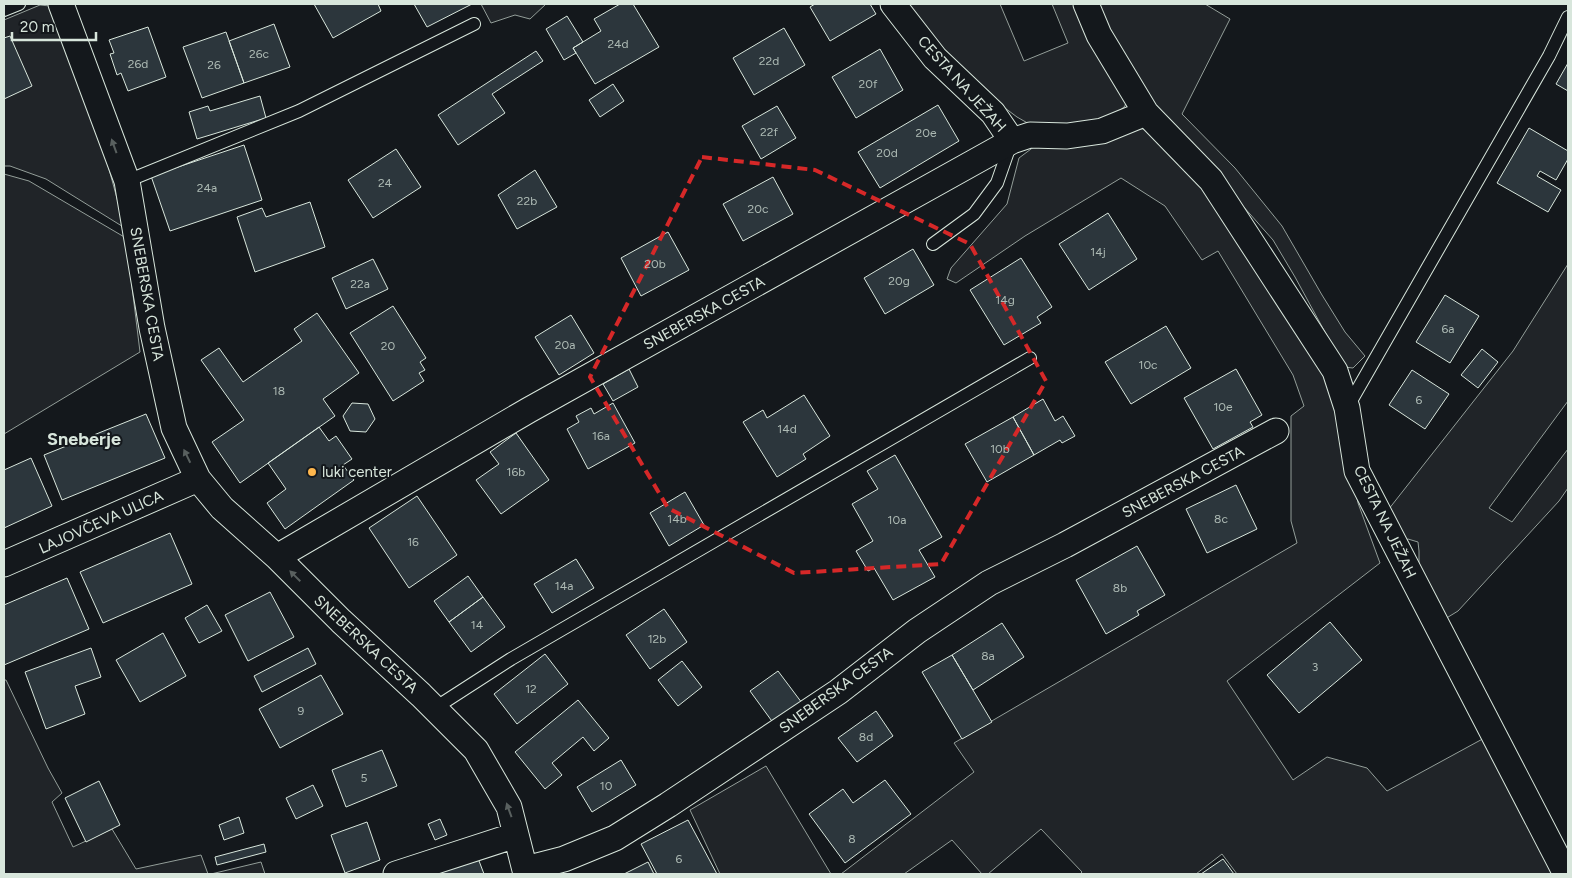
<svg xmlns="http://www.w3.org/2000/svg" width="1572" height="878" viewBox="0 0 1572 878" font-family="Figtree,sans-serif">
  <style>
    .green { fill: #202428; stroke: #939e99 }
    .building { fill: #2c363c; stroke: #d8e6dc }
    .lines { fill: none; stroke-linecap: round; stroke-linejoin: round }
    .service-casing { stroke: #d8e6dc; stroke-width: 14 }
    .minor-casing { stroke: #d8e6dc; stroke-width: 27 }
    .service { stroke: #14181c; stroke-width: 12 }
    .minor { stroke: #14181c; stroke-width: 25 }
    .oneway { fill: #59605f }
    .marked { fill: none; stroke: #d62828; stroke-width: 4; stroke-dasharray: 10 6; stroke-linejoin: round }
    .poi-dot { fill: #ffb74d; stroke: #14181c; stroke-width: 2 }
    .labels { text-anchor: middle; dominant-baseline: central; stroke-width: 4; stroke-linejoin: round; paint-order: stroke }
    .number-label { font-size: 12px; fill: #adbab4 }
    .street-label { font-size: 15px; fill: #d8e6dc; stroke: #14181c }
    .poi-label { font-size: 15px; fill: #d8e6dc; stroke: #14181c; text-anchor: start }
    .quarter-label { font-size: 18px; font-weight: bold; fill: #d8e6dc; stroke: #14181c }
  </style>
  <rect width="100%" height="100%" fill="#14181c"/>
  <path class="green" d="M481,4H546L530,19L515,15L491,23Z
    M907,4H1000L1024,61L1068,43L1052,4H1076L1128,91L1125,106L1116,114L1087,125L1038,129L1017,117L993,99L937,43Z
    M1092,4H1205L1230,19L1182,114L1235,168L1282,226L1322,295L1345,332L1365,356L1353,368L1344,367L1295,277L1273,240L1165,118L1148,94Z
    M40,5L50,6L103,147L125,228L46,179L10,166H4V20Z
    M1126,128L1145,129L1189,166L1320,358L1349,460L1358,503L1380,563L1227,681L1293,780L1327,757L1367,768L1387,791L1488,736L1554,874H1237L1222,854L1196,874H1080L1082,872L1041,829L988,874H982L952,840L904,874H841L974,772L954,743L1297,543L1291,521V416L1304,406L1293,375L1218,251L1202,260L1165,206L1121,178L1025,236L956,283L947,279L951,268L1007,204L1019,158L1035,146Z
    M4,174L29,181L126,238L140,352L4,434Z
    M1568,264V401L1489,508L1512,522L1568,449V488L1559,501L1458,611L1440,622L1419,564V551L1418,542L1408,539L1394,546L1381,519L1513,351Z
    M4,680H6L48,768L62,793L52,802L73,847L112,829L136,869L201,855L208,874H4Z
    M766,766L831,874H720L690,810Z
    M261,862L265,874H211Z"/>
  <path class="building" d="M314,4H378L381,11L333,38Z
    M414,4H472L427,27Z
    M620,4H633L659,47L595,84L573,48L601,31L594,19Z
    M815,4H870L876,14L830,41L810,7Z
    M567,16L583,42L573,48L576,53L564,60L546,29Z
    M274,24L290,67L244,83L229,41Z
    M148,27L166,77L128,91L121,73L117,75L110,54L114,53L109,40Z
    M784,28L805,65L754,95L733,58Z
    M226,32L244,83L202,98L183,47Z
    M10,36L32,86L4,99V38Z
    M880,49L903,90L856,118L832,77Z
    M536,51L543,61L492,94L505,113L458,145L438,115Z
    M1568,63V91L1556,84Z
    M613,84L624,101L600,117L589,100Z
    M260,96L266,118L197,139L189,112L208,106L210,111Z
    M938,105L959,141L880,188L858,152Z
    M777,106L796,138L761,159L742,126Z
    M1529,128L1568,151V159L1556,180L1540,171L1537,176L1561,190L1548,212L1497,183Z
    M244,145L262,200L170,231L151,176Z
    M396,149L421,187L373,218L348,180Z
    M535,170L557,207L517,229L498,195Z
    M773,177L793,214L743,241L723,204Z
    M310,202L325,247L255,272L237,217L262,208L266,217Z
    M1108,213L1137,259L1089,290L1059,244Z
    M668,232L689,270L641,296L621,258Z
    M913,249L934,285L885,314L864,278Z
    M1021,258L1052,307L1037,317L1041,323L1004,345L970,290Z
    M373,259L388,289L346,309L332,278Z
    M1445,295L1479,316L1450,363L1416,342Z
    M393,306L426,358L420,362L425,370L419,373L424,381L393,401L350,333Z
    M317,313L359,373L323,399L335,416L240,483L212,442L244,420L201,360L219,348L243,382L302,341L294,329Z
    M571,315L594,353L559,375L535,337Z
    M1166,326L1191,368L1131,404L1105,362Z
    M1482,349L1498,362L1478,388L1461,375Z
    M629,369L638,387L613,401L603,384Z
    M1236,369L1262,415L1250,422L1253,427L1213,449L1184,398Z
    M1412,370L1449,394L1425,429L1389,405Z
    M804,395L830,436L803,454L806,459L777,477L743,422L763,410L767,418Z
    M1043,399L1055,421L1063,416L1075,436L1062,443L1060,440L1034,455L1013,417Z
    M352,403L368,404L375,419L366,432L350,431L343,416Z
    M613,403L635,443L588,469L567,429L579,422L576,416L591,408L594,414Z
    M146,414L165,458L62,500L44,455Z
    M1013,417L1034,455L987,482L965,444Z
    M319,427L329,441L336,436L352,459L343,465L354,480L285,529L267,503L286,489L268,463Z
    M516,433L549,480L501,514L476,480L499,464L490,452Z
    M895,455L942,537L919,550L935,577L893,600L874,568L868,571L856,551L873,541L852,504L878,489L867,471Z
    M31,458L52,506L4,528V470Z
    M1236,485L1257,529L1207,553L1186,509Z
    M685,492L704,525L669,546L650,513Z
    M417,496L457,555L409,588L369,528Z
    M170,533L192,584L103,623L80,572Z
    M1137,546L1165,595L1137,611L1139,615L1106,634L1076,580Z
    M576,559L594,588L552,613L534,584Z
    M468,576L483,597L449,622L434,601Z
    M67,578L89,629L4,665V605Z
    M270,592L294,637L248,661L225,615Z
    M483,597L505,627L471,652L449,622Z
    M207,605L222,631L199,643L185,618Z
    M664,609L687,642L650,669L626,635Z
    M1330,622L1362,660L1299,713L1267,675Z
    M1002,623L1024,657L973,690L952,655Z
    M163,633L186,676L140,702L116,660Z
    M91,648L101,677L75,686L85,714L46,729L25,672Z
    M308,648L316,664L262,692L254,676Z
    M545,654L568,684L517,724L494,694Z
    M952,655L992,722L962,739L922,672Z
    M682,661L702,687L678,706L658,680Z
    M778,671L802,703L774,724L750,691Z
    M321,675L343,714L280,748L259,709Z
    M578,700L609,738L594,751L583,737L552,763L562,775L545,789L515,752Z
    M876,711L893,736L857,762L838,738Z
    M382,750L397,786L346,807L332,770Z
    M621,760L636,785L592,812L577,787Z
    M885,780L911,814L845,863L809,814L843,789L853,803Z
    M99,781L120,825L86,842L65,798Z
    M313,785L323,806L296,819L286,798Z
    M239,817L244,833L224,840L219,825Z
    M440,819L447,835L435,840L428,824Z
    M688,820L717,874H657L641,844Z
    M367,822L380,860L345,873L331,835Z
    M264,844L266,852L217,865L215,857Z
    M476,853L484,874H421Z
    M1223,859L1234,874H1201Z
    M648,862L654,874H624Z"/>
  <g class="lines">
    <defs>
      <path id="service" d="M4,10L19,4
        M127,181L299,111L474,24
        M933,244L974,214L997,183L1011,143
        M1347,408L1549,56L1568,17
        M435,708L511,659L1030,358"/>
      <path id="minor" d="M61,4L127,181L152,328L174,428L198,479L222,508L277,557L341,621L421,695L476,750L509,807L526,874
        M893,4L935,58L993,113L1012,141
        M1086,4L1099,35L1146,113L1211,180L1335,371L1347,408L1357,471L1566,874
        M277,557L529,410L1012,141L1030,135L1067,136L1102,131L1146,113
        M4,564L198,479
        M525,869L564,859L615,838L668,805L838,692L917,631L989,583L1065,545L1276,431
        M396,874L516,835"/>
    </defs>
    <use href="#service" class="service-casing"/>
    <use href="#minor" class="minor-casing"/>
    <use href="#service" class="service"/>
    <use href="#minor" class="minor"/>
  </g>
  <defs><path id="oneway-solid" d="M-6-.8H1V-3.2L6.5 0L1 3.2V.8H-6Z" transform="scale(1.25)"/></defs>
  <g class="oneway">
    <use href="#oneway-solid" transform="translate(114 146) rotate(-110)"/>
    <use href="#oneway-solid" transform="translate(187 456) rotate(-116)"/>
    <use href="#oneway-solid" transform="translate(295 576) rotate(-135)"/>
    <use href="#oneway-solid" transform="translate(509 810) rotate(-110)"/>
  </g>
  <path class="marked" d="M702,157L815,170L970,244L1046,381L941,564L794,573L668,508L590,377Z"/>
  <circle class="poi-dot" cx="312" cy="472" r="5"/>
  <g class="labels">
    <g class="number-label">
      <text x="618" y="44">24d</text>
      <text x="259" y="54">26c</text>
      <text x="769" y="61">22d</text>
      <text x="138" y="64">26d</text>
      <text x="214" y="65">26</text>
      <text x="868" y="84">20f</text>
      <text x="769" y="132">22f</text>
      <text x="926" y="133">20e</text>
      <text x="887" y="153">20d</text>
      <text x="385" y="183">24</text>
      <text x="207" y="188">24a</text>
      <text x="527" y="201">22b</text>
      <text x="758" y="209">20c</text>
      <text x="1098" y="252">14j</text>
      <text x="655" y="264">20b</text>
      <text x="899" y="281">20g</text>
      <text x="360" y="284">22a</text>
      <text x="1005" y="300">14g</text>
      <text x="1448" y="329">6a</text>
      <text x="565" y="345">20a</text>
      <text x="388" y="346">20</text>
      <text x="1148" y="365">10c</text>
      <text x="279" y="391">18</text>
      <text x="1419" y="400">6</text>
      <text x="1223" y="407">10e</text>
      <text x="787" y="429">14d</text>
      <text x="601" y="436">16a</text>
      <text x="1000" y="449">10b</text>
      <text x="516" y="472">16b</text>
      <text x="677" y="519">14b</text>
      <text x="1221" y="519">8c</text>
      <text x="897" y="520">10a</text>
      <text x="413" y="542">16</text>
      <text x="564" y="586">14a</text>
      <text x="1120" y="588">8b</text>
      <text x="477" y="625">14</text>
      <text x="657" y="639">12b</text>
      <text x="988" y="656">8a</text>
      <text x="1315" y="667">3</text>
      <text x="531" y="689">12</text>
      <text x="301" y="711">9</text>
      <text x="866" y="737">8d</text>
      <text x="364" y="778">5</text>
      <text x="606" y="786">10</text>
      <text x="852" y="839">8</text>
      <text x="679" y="859">6</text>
    </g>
    <g class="street-label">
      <text transform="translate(962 84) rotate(48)">CESTA NA JEŽAH</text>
      <text transform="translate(147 294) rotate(80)">SNEBERSKA CESTA</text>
      <text transform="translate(704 313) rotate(-29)">SNEBERSKA CESTA</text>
      <text transform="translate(1183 482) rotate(-28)">SNEBERSKA CESTA</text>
      <text transform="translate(101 522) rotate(-24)">LAJOVČEVA ULICA</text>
      <text transform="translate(1385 522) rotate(64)">CESTA NA JEŽAH</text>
      <text transform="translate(366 644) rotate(43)">SNEBERSKA CESTA</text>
      <text transform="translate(836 690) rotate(-36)">SNEBERSKA CESTA</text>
    </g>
    <g class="poi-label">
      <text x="322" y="472">luki center</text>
    </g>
    <g class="quarter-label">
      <text x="84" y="439">Sneberje</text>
    </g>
  </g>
  <rect width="1572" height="878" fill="none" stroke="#d8e6dc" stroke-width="10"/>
  <path d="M12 32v8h84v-8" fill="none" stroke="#d8e6dc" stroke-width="2.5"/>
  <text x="20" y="32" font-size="15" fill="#d8e6dc" stroke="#14181c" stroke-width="4" paint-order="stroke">20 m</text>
</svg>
